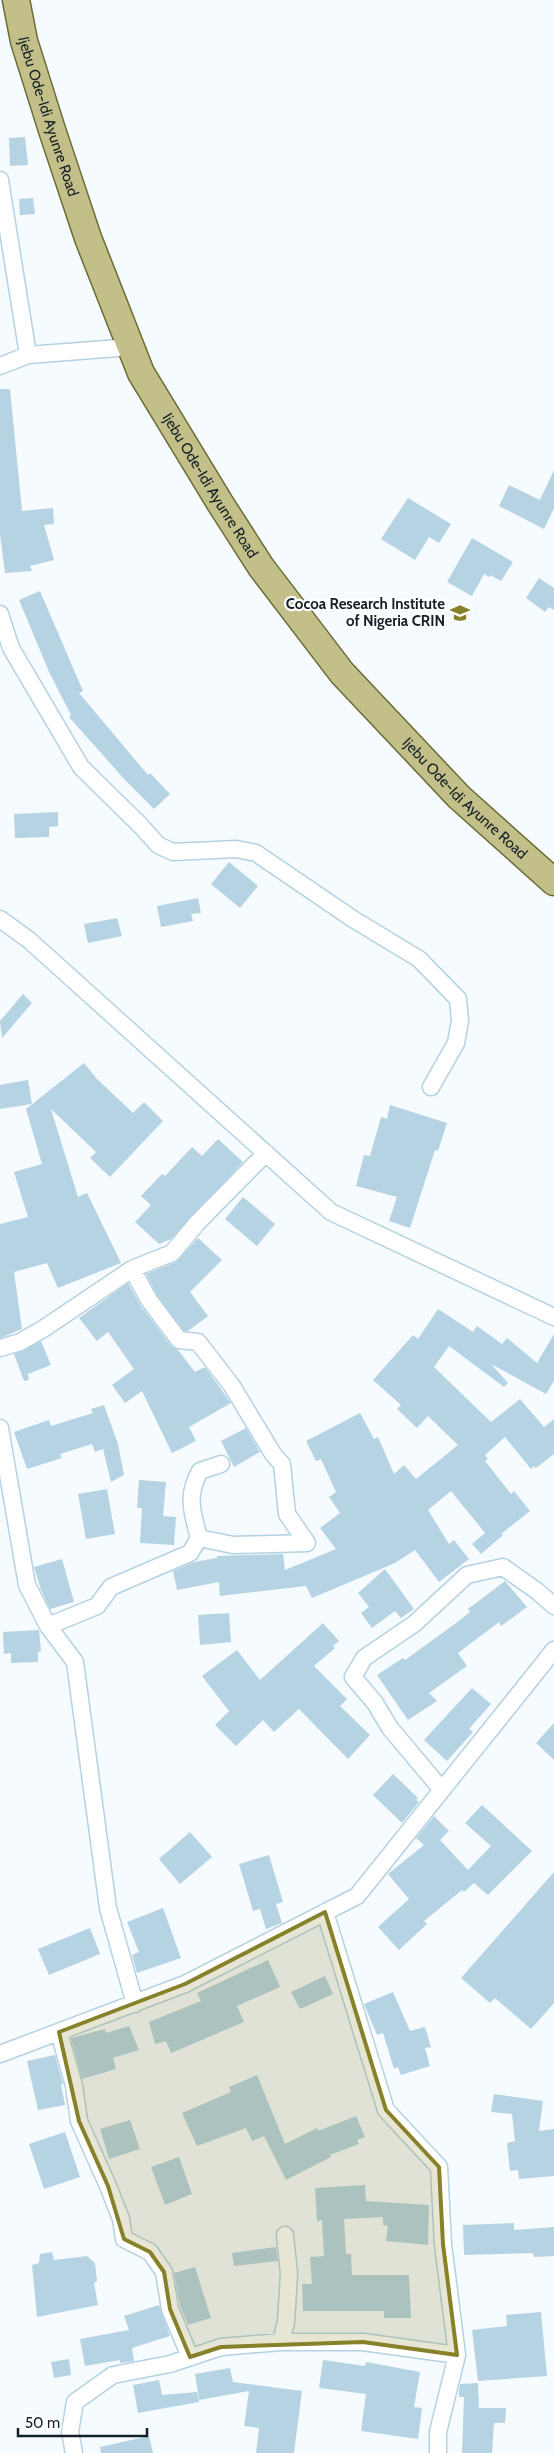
<svg xmlns="http://www.w3.org/2000/svg" width="554" height="2453" viewBox="0 0 554 2453" font-family="Cabin,sans-serif">
  <style>
    .building { fill: #b6d3e4 }
    .lines { fill: none; stroke-linecap: round; stroke-linejoin: round }
    .street-casing { stroke: #b5d2e3; stroke-width: 19 }
    .primary-casing { stroke: #6b6b34; stroke-width: 29 }
    .street { stroke: #fff; stroke-width: 16 }
    .primary { stroke: #c2bf89; stroke-width: 26 }
    .marked { fill: #878129; fill-opacity: 0.2; stroke: #878129; stroke-width: 4; stroke-linejoin: round }
    .labels { text-anchor: middle; dominant-baseline: central; stroke-width: 4.5; stroke-linejoin: round; paint-order: stroke }
    .street-label { font-size: 15px; fill: #152026; stroke: #fff }
    .poi-label { font-size: 15px; font-weight: bold; fill: #152026; stroke: #fff; text-anchor: end }
  </style>
  <rect width="100%" height="100%" fill="#f5fbff"/>
  <path class="building" d="M25,137L28,165L10,166L9,138Z
    M33,198L35,214L20,215L19,199Z
    M0,389H10L22,511L53,508L54,524L44,525L54,560L30,566L32,571L5,573L0,534Z
    M554,470V508L544,529L499,506L509,485L540,500Z
    M408,498L451,524L439,543L429,537L415,560L381,539Z
    M472,538L513,562L501,581L490,575L489,577L484,574L472,596L447,582Z
    M539,578L554,588V610L549,607L545,612L526,598Z
    M40,591L83,691L79,693L148,775L150,773L170,794L154,809L125,780L69,717L71,715L50,674L19,600Z
    M58,812V826L49,827V837L15,838L14,814Z
    M229,862L258,886L240,908L211,884Z
    M198,898L201,913L191,914L193,921L161,927L157,906Z
    M117,918L122,936L88,943L84,924Z
    M23,994L32,1003L2,1038L0,1021Z
    M84,1063L97,1079L133,1113L144,1102L163,1121L110,1177L90,1158L96,1152L51,1109L78,1197L87,1193L121,1263L58,1288L47,1263L14,1272L22,1329L0,1338V1224L28,1217L14,1172L42,1164L26,1109Z
    M28,1080L32,1104L0,1109V1085Z
    M390,1105L447,1123L438,1151L435,1150L410,1228L389,1221L397,1197L356,1186L364,1155L370,1156L381,1117L387,1119Z
    M218,1139L243,1162L171,1239L159,1244L135,1222L151,1205L141,1196L162,1174L165,1176L192,1147L202,1156Z
    M243,1197L275,1224L257,1246L225,1219Z
    M198,1238L222,1260L190,1292L208,1316L188,1331H184L157,1295L146,1274L176,1262Z
    M128,1283L141,1306L171,1346L178,1350L195,1372L205,1367L231,1403L189,1427L196,1441L172,1453L142,1391L125,1403L112,1385L134,1369L108,1332L97,1341L79,1318Z
    M438,1309L473,1332L477,1326L502,1344L507,1338L537,1363L554,1334V1381L546,1394L491,1364L508,1383L504,1387L449,1346L434,1367L491,1422L520,1399L544,1427L554,1419V1454L536,1468L534,1466L531,1469L505,1437L485,1455L488,1459L485,1461L511,1494L514,1491L530,1511L501,1534L503,1535L481,1554L472,1544L485,1533L451,1491L428,1510L449,1544L454,1540L469,1559L439,1582L415,1550L395,1563L312,1598L306,1586L220,1596L219,1582L177,1590L173,1571L194,1562L217,1558V1556L283,1554L285,1570L336,1549L320,1528L340,1513L329,1497L336,1492L321,1459L316,1461L306,1441L360,1413L374,1439L378,1437L394,1474L404,1465L416,1479L458,1445L428,1416L417,1428L397,1409L401,1405L373,1380L413,1335L418,1339Z
    M41,1341L51,1365L28,1374L29,1380L24,1381L14,1354Z
    M104,1405L118,1444L124,1475L111,1482L103,1449L95,1452L92,1444L60,1454L62,1458L27,1469L14,1432L49,1420L51,1426L93,1413L91,1409Z
    M246,1428L260,1452L234,1467L221,1441Z
    M139,1480L166,1482L163,1516L176,1517L174,1545L140,1543L142,1508H137Z
    M107,1489L115,1534L86,1539L78,1494Z
    M62,1559L74,1602L50,1609L41,1590L34,1567Z
    M385,1569L414,1609L401,1618L395,1611L372,1628L361,1613L369,1607L358,1593Z
    M505,1581L527,1607L501,1626L499,1622L458,1653L467,1666L429,1693L437,1701L408,1720L377,1675L403,1658L405,1660L452,1626L470,1612L468,1609Z
    M229,1613L231,1642L200,1645L198,1615Z
    M323,1623L339,1641L333,1646L335,1648L314,1666L347,1699L340,1706L370,1735L348,1759L299,1709L274,1732L263,1720L236,1746L215,1725L229,1711L202,1676L237,1650L260,1680Z
    M39,1630L41,1651L38,1652V1662L11,1663V1653L4,1654L3,1632Z
    M472,1688L491,1704L469,1729L473,1732L447,1761L424,1740Z
    M554,1723V1760L536,1743Z
    M393,1774L418,1798L416,1800L419,1802L402,1823L373,1795Z
    M482,1805L532,1851L488,1895L474,1883L464,1892L462,1890L424,1921L427,1924L399,1950L378,1927L409,1899L388,1874L424,1845L416,1838L434,1816L449,1831L440,1840L468,1870L491,1846L465,1823Z
    M190,1832L212,1857L180,1884L159,1859Z
    M269,1855L283,1902L276,1904L282,1923L266,1929L260,1909L253,1911L239,1864Z
    M554,1872V2003L531,2029L495,1998L490,2003L461,1978Z
    M163,1908L181,1958L137,1973L132,1955L139,1952L127,1922Z
    M90,1928L100,1954L49,1975L38,1949Z
    M268,1960L280,1987L237,2006L244,2022L171,2053L166,2041L155,2044L149,2022L201,2001L197,1993Z
    M325,1976L333,1994L300,2009L291,1992Z
    M393,1992L410,2031L425,2027L431,2047L425,2048L430,2066L401,2075L398,2067L394,2069L383,2033L377,2035L364,2004Z
    M129,2026L139,2050L113,2058L116,2069L82,2079L71,2038L105,2029L106,2033Z
    M55,2055L63,2084L61,2085L65,2105L38,2110L27,2061Z
    M257,2075L285,2144L317,2128L318,2131L356,2116L365,2137L357,2140L359,2144L330,2155L331,2157L286,2180L264,2136L252,2141L246,2128L197,2146L182,2113L231,2092L229,2087Z
    M494,2094L543,2101L539,2131L554,2129V2176L519,2179L518,2170L510,2171L507,2143L515,2141L512,2114L491,2112Z
    M130,2120L140,2149L109,2159L100,2129Z
    M65,2132L80,2177L44,2189L29,2144Z
    M179,2157L192,2194L165,2205L151,2167Z
    M365,2185L366,2201L429,2205L428,2245L386,2241L388,2226L383,2225V2217L344,2219L346,2254H351L352,2275H409L411,2318H384V2311H303L302,2284H312L310,2257L324,2256L322,2220L317,2221L315,2188Z
    M514,2223V2230L554,2227V2256L534,2257L533,2253L464,2255L463,2225Z
    M276,2247L278,2261L234,2266L232,2253Z
    M52,2252L54,2260L87,2256L95,2263L97,2281L94,2283L98,2305L37,2317L32,2265L39,2263L40,2254Z
    M195,2267L211,2318L188,2325L180,2306L174,2273Z
    M159,2305L170,2336L132,2348L134,2361L120,2363V2360L85,2366L80,2339L129,2330L124,2316Z
    M541,2312L547,2376L478,2381L472,2330L507,2326L506,2315Z
    M69,2359L71,2375L54,2378L51,2362Z
    M323,2360L365,2366L366,2362L420,2372L414,2407L422,2408L418,2439L361,2431L366,2394L319,2388Z
    M230,2368L233,2382L302,2391L294,2453H256L259,2428L244,2426L249,2391L199,2400L195,2374Z
    M159,2380L162,2395L197,2392L199,2402L138,2413L133,2385Z
    M478,2383L479,2408H506L505,2423H494L492,2453H462L464,2397H459V2390L460,2384Z
    M149,2436L153,2453H101L100,2447Z"/>
  <g class="lines">
    <defs>
      <path id="street" d="M0,180L3,199
        M0,199H3L28,355L131,347
        M0,366L28,355
        M0,614L11,648L81,767L141,826L158,845L173,852L236,849L256,853L353,919L419,959L458,999L460,1021L456,1043L431,1087
        M0,919L29,940L331,1212L554,1317
        M0,1348L20,1342L43,1329L132,1269
        M0,1428L27,1585L48,1626L75,1662L108,1908L135,2004
        M199,1538L233,1545L307,1543L287,1514L282,1464L273,1454L232,1386L198,1342L179,1340L149,1300L132,1269L172,1253L198,1222L266,1153
        M48,1626L97,1606L111,1587L190,1553L199,1538C192,1511 186,1496 200,1471L221,1464
        M442,1790L390,1728L375,1703L353,1677L364,1658L414,1624L467,1575L503,1567L537,1591L554,1606
        M325,1912L386,2110L439,2167L443,2244L457,2355L438,2432V2453
        M59,2032L74,2086L79,2121L108,2186L121,2219L124,2239L150,2252L164,2272L170,2309L190,2357
        M0,2054L185,1984L357,1896L554,1650
        M281,2342L286,2322L289,2274L285,2235
        M74,2453L70,2432L75,2402L113,2375L170,2364L221,2347L281,2342H363L457,2355"/>
      <g id="primary">
        <path id="s1" d="M16,0L24,41L52,130L88,238L141,373L220,503L261,567L342,673L459,797L554,882"/>
      </g>
    </defs>
    <use href="#street" class="street-casing"/>
    <use href="#primary" class="primary-casing"/>
    <use href="#street" class="street"/>
    <use href="#primary" class="primary"/>
  </g>
  <path class="marked" d="M325,1912L386,2110L439,2167L443,2244L457,2355L363,2342L221,2347L190,2357L170,2309L164,2272L150,2252L124,2239L108,2186L79,2121L59,2032L185,1984Z"/>
  <defs>
    <symbol id="school-bare" viewBox="-9 -9 18 18"><path d="M0-5L7-2L0 1L-7-2ZM-4 1L0 2.5L4 1V4Q0 6-4 4Z" fill="#878129" stroke="#fff" stroke-width="2.5" paint-order="stroke"/></symbol>
  </defs>
  <g fill-rule="evenodd">
    <use href="#school-bare" x="446" y="599" width="28" height="28"/>
  </g>
  <g class="labels">
    <g class="street-label">
      <text stroke="none"><textPath href="#s1" startOffset="121">Ijebu Ode-Idi Ayunre Road</textPath></text>
      <text stroke="none"><textPath href="#s1" startOffset="526">Ijebu Ode-Idi Ayunre Road</textPath></text>
      <text stroke="none"><textPath href="#s1" startOffset="931">Ijebu Ode-Idi Ayunre Road</textPath></text>
    </g>
    <g class="poi-label">
      <text x="445" y="604">Cocoa Research Institute<tspan x="445" dy="17">of Nigeria CRIN</tspan></text>
    </g>
  </g>
  <path d="M18 2428v8h129v-8" fill="none" stroke="#152026" stroke-width="2.5"/>
  <text x="25" y="2428" font-size="15" fill="#152026" stroke="#ffffff" stroke-width="4" paint-order="stroke">50 m</text>
</svg>
